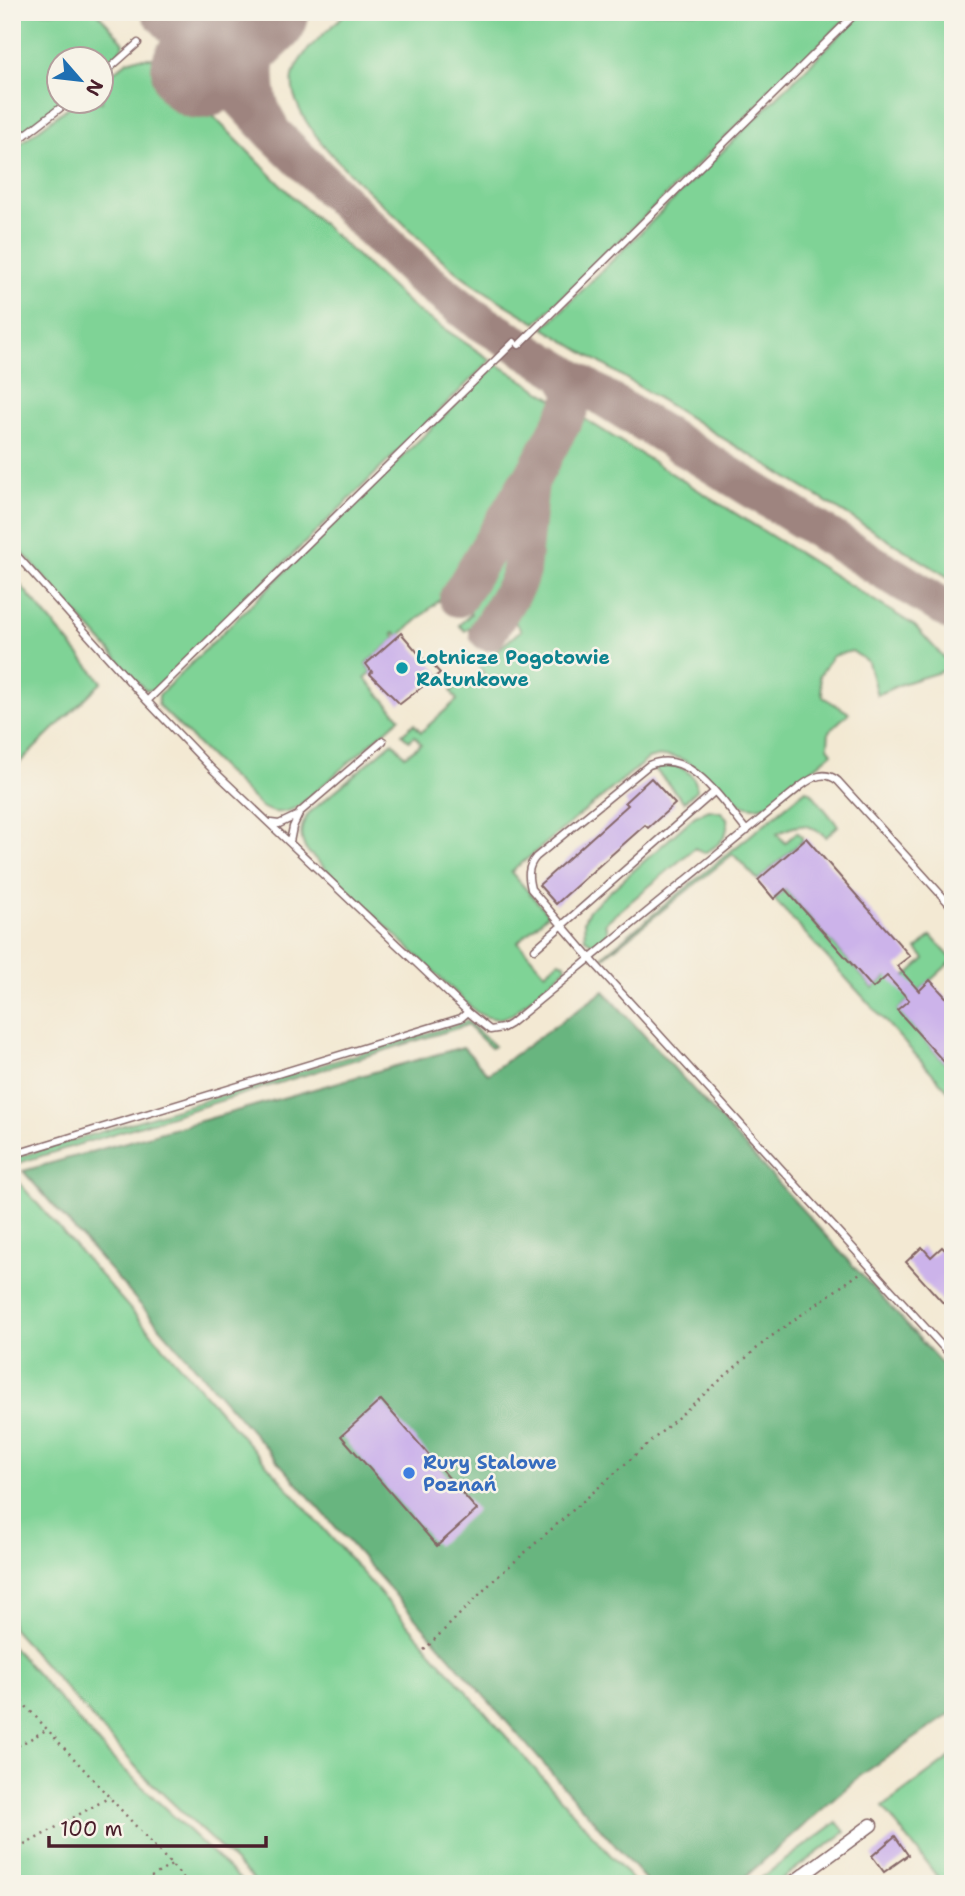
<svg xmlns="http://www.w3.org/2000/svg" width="965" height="1896" viewBox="0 0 965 1896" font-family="'Shantell Sans',sans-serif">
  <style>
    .green { fill: #7fd396; stroke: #647960; stroke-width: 2 }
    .forest { fill: #67b57f; stroke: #586a55; stroke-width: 2 }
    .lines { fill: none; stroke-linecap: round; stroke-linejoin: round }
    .taxiway { stroke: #9e847f; stroke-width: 38 }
    .runway { stroke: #9e847f; stroke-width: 98 }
    .building { fill: #ccb3ea }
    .lane-casing { stroke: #856666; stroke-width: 9 }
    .street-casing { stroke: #856666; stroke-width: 15 }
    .path { stroke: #856666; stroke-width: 2.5; stroke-dasharray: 2 5; stroke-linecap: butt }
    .lane { stroke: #fff; stroke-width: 6 }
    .street { stroke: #fff; stroke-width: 12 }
    .culture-dot { fill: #0f9aa8; stroke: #f7f3e8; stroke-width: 2.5 }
    .shop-dot { fill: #3f7fe0; stroke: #f7f3e8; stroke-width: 2.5 }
    .labels { text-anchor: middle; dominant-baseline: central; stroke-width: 5; stroke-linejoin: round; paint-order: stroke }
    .culture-label { font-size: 19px; font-weight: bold; fill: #0d838f; stroke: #f7f3e8; text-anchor: start }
    .shop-label { font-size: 19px; font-weight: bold; fill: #366cbe; stroke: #f7f3e8; text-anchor: start }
  </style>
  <rect width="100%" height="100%" fill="#f7f3e8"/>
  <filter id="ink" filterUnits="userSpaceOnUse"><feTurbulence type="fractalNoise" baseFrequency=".0143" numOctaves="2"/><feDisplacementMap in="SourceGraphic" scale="14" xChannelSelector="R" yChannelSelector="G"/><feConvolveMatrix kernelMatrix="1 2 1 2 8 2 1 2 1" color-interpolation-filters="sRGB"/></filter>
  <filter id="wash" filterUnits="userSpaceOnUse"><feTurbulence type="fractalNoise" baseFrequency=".00686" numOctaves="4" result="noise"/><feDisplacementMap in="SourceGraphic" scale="28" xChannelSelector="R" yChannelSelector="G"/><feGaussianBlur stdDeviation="1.57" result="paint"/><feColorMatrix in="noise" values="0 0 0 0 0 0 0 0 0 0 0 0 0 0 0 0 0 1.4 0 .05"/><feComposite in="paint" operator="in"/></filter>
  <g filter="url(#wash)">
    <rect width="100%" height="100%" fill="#f3e9d3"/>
    <path class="green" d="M12,12H97L124,43L114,61L102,71V60H60V102H62L17,136H12Z
      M347,12H853L536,323C509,306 481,291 456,271C436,256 419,238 401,221C370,192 285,123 293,76C297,54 331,28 347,12Z
      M863,12H953V580L544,328Z
      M137,58H156L294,198L416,310L491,360L155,690H145L12,541V150L75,102H102V81L128,61Z
      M497,364L915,626L953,668L901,684L877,695L868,662L852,651L832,656L819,677L823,697L849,713L829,731L828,746L832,753L770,804C721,824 705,739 648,759L511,872L548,914L518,942L545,973L559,961L565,963L566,968L514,1013C500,1021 490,1020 476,1012L306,850C299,836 300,827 308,814L393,742L405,756L421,744L415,736L409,741L402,734L414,724L421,732L457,700L451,691L463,681L469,686L484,673L479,666L521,630L513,620L492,638L478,621L465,631L459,625L471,614L451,590L399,636L395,632L393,633L396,638L366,664L372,672L365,678L400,718L299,806C285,814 274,815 260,806L158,705L159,695Z
      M12,575L102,682L12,770Z
      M660,765C677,763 696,771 697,790L684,802L653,767Z
      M806,790L811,792L838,826L826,837C809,821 796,824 777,834L785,843L797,832L802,837V841L758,880L733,854L600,960L606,953Z
      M709,810L721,812L727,818C730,836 719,846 704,853L695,848L605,923L607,929V936L599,943L593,944L585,939L584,921L589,910L695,816Z
      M785,889L873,988L887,976H906L925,959L917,949L931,936L953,960L898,1010L953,1072V1096L774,899Z
      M467,1021L494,1046L491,1048L467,1025L12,1165V1159Z
      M12,1177H14L636,1884H258L143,1775L12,1628Z
      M12,1646L110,1756L245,1884H12Z
      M953,1755V1884H943L883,1807Z
      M837,1822L845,1832L775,1884H753Z"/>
    <path class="forest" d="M604,991L953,1376V1712L860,1776L737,1884H649L23,1171L463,1047L488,1074Z"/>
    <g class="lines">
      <path class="taxiway" d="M160,12L274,134L417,273L473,317L953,613
        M267,12C255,46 248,94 269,125
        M458,598L526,485
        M488,632L516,585L521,571L530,482L575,398L574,390L563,372"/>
      <path class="runway" d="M200,70L260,12"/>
    </g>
    <g id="blocks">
      <path class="building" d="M401,633L425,661L427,659L440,673L400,704L370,674L372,672L366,664Z
        M651,778L675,804L648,828L645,825L556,904L539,885L628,805L625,802Z
        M806,838L910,956L897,966L919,991L930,980L953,1005V1072L897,1010L909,1000L887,976L873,988L785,889L774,899L758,880Z
        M922,1247L931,1257L942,1247L953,1258V1314L906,1262Z
        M381,1400L477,1510L437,1546L341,1436Z
        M895,1836L908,1855L884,1872L872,1856Z"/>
    </g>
  </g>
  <g filter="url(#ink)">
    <use href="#blocks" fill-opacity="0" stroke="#856666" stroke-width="2"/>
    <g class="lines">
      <defs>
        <path id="lane" d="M102,75L138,43
          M12,145L68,102
          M519,345L857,12
          M12,550L147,701L212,769L468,1012L490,1030L503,1028L510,1024L801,786C813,777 825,770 838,781L953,908
          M147,701L514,342
          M271,823L279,824L296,816
          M747,831C724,804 691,747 649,765L536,857C527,867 528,877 531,889L596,965L953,1358
          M290,842L293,827L300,812L383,741
          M535,949L714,792
          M12,1155L461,1018L468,1012"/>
        <path id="street" d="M791,1884L871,1825"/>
      </defs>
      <use href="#lane" class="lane-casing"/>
      <use href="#street" class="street-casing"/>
      <path class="path" d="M424,1650L495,1579L726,1375L769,1338L860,1273
        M12,1691L189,1884
        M12,1749L48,1729
        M12,1852L110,1797
        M139,1884L172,1865"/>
      <use href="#lane" class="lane"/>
      <use href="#street" class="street"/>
    </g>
  </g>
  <circle class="culture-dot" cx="402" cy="668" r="7"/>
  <circle class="shop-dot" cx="409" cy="1473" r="7"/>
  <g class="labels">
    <g class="culture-label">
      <text x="416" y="657">Lotnicze Pogotowie<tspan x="416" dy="22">Ratunkowe</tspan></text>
    </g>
    <g class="shop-label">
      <text x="423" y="1462">Rury Stalowe<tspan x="423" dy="22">Poznań</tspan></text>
    </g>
  </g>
  <rect width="965" height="1896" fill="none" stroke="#f7f3e8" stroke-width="42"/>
  <g transform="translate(80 80) rotate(118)"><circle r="33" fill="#f7f3e8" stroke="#b29e9c" stroke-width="2"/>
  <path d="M0-5L12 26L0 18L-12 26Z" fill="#1f6fb2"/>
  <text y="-10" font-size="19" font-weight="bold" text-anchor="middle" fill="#4a1f2b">N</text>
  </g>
  <path d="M49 1836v10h217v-10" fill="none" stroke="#4a1f2b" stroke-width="3.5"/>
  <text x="60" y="1836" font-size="21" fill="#4a1f2b" stroke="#f7f3e8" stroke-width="5" paint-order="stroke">100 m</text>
</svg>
